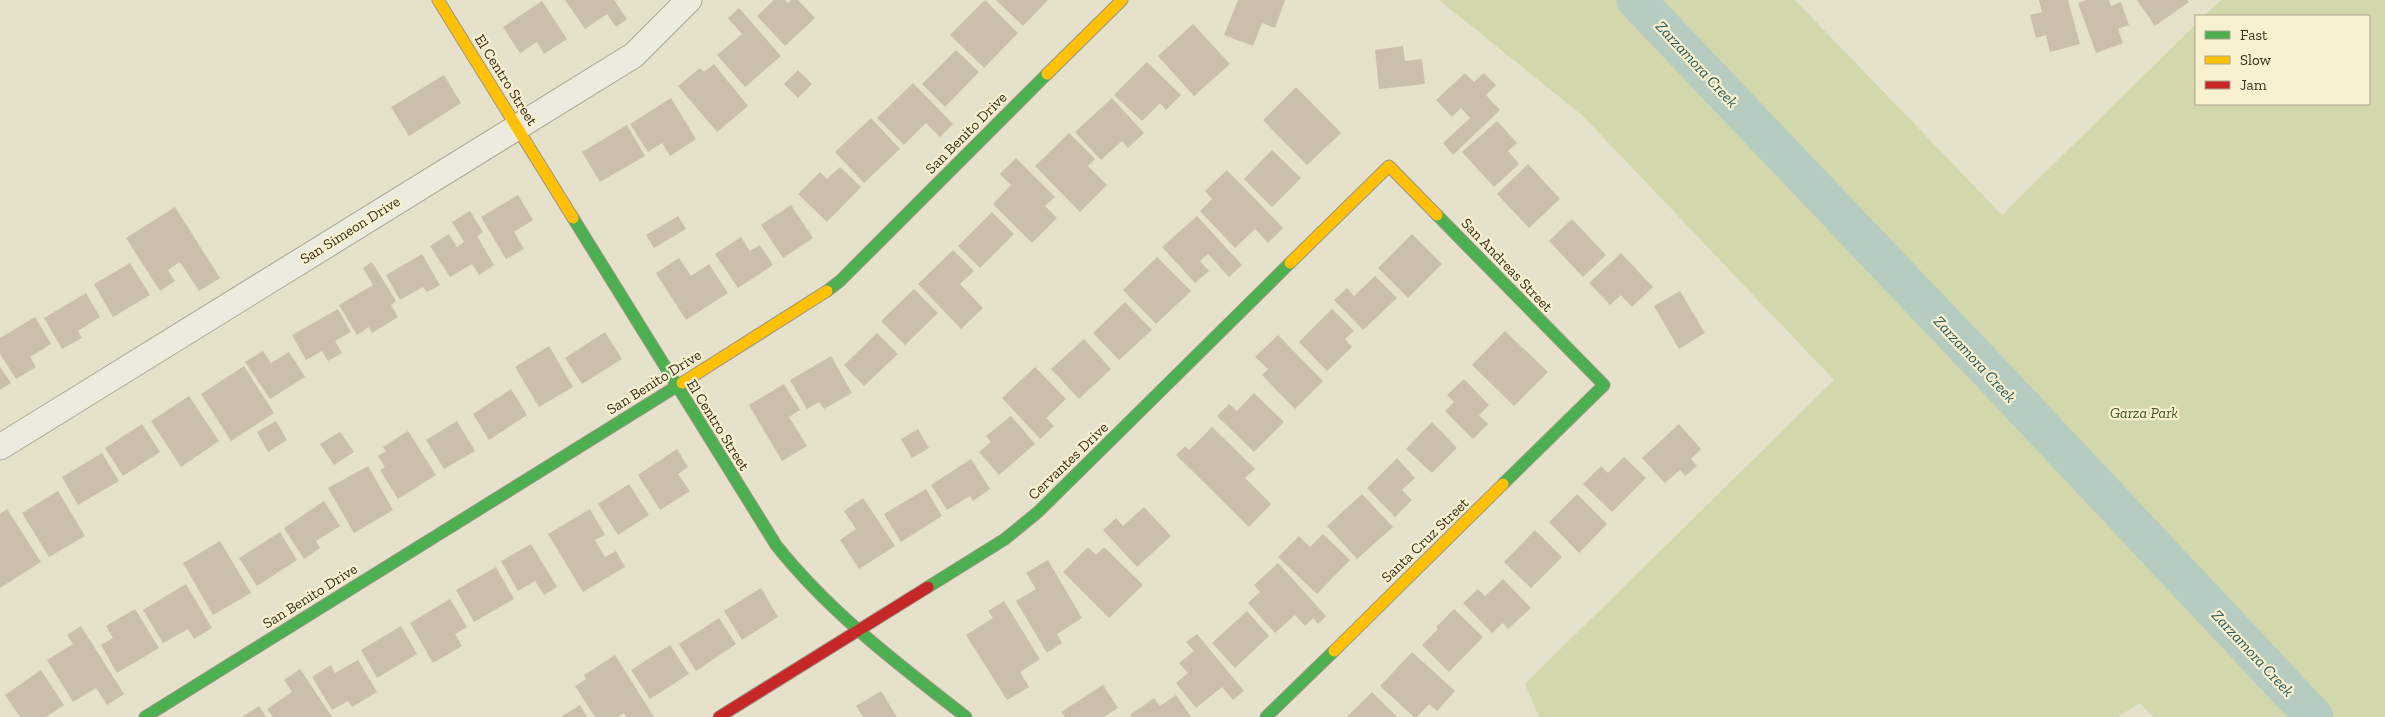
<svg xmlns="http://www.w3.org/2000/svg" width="2385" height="717" viewBox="0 0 2385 717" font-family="'Zilla Slab',serif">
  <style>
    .green { fill: #d2d8ac }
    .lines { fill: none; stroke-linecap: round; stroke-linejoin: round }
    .river { stroke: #b7ccc1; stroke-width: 39 }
    .building { fill: #cabfac }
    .street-casing { stroke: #aba595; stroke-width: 27 }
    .fast-casing { stroke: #9a9585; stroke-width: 13 }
    .slow-casing { stroke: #9a9585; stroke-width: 13 }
    .jam-casing { stroke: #9a9585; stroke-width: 13 }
    .street { stroke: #edeade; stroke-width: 25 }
    .fast { stroke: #4caf50; stroke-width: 11 }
    .slow { stroke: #ffc107; stroke-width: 11 }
    .jam { stroke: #c62828; stroke-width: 11 }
    .labels { text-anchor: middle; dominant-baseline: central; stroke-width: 4.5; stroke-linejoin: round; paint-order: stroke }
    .street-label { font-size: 15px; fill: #3a2e1c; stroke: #f8f1d0 }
    .park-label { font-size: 15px; font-style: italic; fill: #445821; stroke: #f8f1d0 }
    .water-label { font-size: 16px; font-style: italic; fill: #2a595b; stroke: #f8f1d0 }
  </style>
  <rect width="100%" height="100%" fill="#e6e1cb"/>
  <path class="green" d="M1439,0H1795L2002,215L2196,24V104H2369V16H2204L2221,0H2385V717H2153L2140,703L2118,717H1539L1525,684L1834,380L1583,116Z"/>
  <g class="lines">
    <path class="river" d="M1636,0L2009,392L2314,717"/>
  </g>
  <path class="building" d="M565,0H614L627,19L616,27L607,14L585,29Z
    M774,0H785L788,3L791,0H798L815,18L785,46L757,16Z
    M985,0L1018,33L984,68L950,35Z
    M996,0H1048L1023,26Z
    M1238,0H1285L1275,28L1262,23L1253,46L1224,35Z
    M2039,0H2068L2080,44L2050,52L2046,35L2036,38L2030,15L2042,12Z
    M2087,0H2109L2111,6L2121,2L2129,25L2118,29L2123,43L2096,53L2078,3Z
    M2137,0H2187L2189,2L2155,26Z
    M542,1L567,39L544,54L537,42L520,53L503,27Z
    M739,8L781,56L745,87L717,55L742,34L728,18Z
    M1193,24L1230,64L1194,96L1158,56Z
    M1403,46L1405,61L1422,59L1425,84L1379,89L1375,50Z
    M956,50L979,72L945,107L922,84Z
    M1147,62L1181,95L1166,110L1160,103L1142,121L1114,95Z
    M714,64L748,106L717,132L678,86L700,68L704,72Z
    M798,70L812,84L798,98L784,84Z
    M1465,73L1474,82L1484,73L1496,85L1486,95L1500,110L1453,155L1443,143L1470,118L1461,108L1452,117L1436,100Z
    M444,75L461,103L409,136L391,107Z
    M913,83L953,124L940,137L926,123L904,145L877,118Z
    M1296,87L1341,133L1307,165L1263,120Z
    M671,98L696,139L670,156L662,143L648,152L630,124Z
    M1112,98L1144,133L1128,148L1122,141L1101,160L1075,132Z
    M871,118L900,149L864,183L835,152Z
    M1497,121L1517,143L1508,151L1519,164L1494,187L1462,152Z
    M627,125L645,156L600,182L582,152Z
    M1069,133L1095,159L1088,166L1107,185L1080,212L1035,166Z
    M1272,150L1301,178L1272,207L1244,179Z
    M1016,158L1055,197L1045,206L1057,218L1032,243L993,204L1011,185L1000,174Z
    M1528,164L1560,199L1529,228L1497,194Z
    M840,167L861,187L827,222L798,194L820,172L827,179Z
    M1227,170L1283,228L1268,243L1255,229L1235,248L1200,211L1212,199L1205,191Z
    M518,195L533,220L514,232L524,249L506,259L481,217Z
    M791,205L813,238L783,258L761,225Z
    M175,207L220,278L199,291L180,262L168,270L175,281L160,291L126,238Z
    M470,211L483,232L477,236L494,265L479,275L472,264L450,277L430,246L449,234L457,247L464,242L452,222Z
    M992,212L1014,234L980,268L958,246Z
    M678,216L686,229L654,248L646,235Z
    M1197,216L1242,265L1229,277L1208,254L1200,261L1209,271L1195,283L1162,247Z
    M1572,219L1606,255L1583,277L1549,241Z
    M1412,234L1442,264L1408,298L1378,268Z
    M741,237L750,251L760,245L773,265L738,288L715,254Z
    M953,250L974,271L960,284L983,308L961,329L918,284Z
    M1621,253L1653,287L1632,307L1621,295L1610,305L1589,283Z
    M422,254L440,285L427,292L423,287L400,300L386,275Z
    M1157,257L1191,291L1156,324L1123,290Z
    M679,258L691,276L709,264L728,293L686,320L656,273Z
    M372,262L396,301L391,305L398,317L372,333L369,327L357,335L339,305L373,285L363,268Z
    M130,263L150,295L113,317L94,284Z
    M1375,276L1397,298L1363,330L1334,300L1347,288L1354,296Z
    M914,289L938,313L905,345L881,321Z
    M1680,291L1705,333L1679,349L1654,306Z
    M86,293L100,317L78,331L82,338L62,349L44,318Z
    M1125,302L1152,330L1119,360L1093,333Z
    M338,309L351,332L335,341L342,353L328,361L322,351L306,360L292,335Z
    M1332,309L1354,331L1345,339L1352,347L1327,371L1299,342Z
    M35,317L51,344L30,357L36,367L16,379L0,354V338Z
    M1505,331L1548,372L1514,406L1472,365Z
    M605,332L622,359L582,384L565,358Z
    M877,333L898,354L864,386L844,365Z
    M1278,335L1323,381L1295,409L1262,375L1268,369L1255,357Z
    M1084,339L1111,369L1079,399L1051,369Z
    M549,346L573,387L539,407L515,367Z
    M263,351L271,363L289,352L305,377L270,399L245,362Z
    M831,356L852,393L824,409L819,402L807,409L790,380Z
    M244,366L274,413L231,441L201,394Z
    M0,367L11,383L0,390Z
    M1035,367L1066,399L1046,418L1054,426L1040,439L1002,398Z
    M1464,379L1489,405L1479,415L1488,424L1473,439L1445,411L1454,402L1447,395Z
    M784,384L800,410L789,417L807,446L782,461L749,405Z
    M511,389L527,415L489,440L473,414Z
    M1254,393L1284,422L1254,452L1217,416L1229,404L1237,411Z
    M189,396L219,441L181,467L151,421Z
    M1011,416L1035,444L999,475L979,452L991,442L986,436Z
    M276,421L287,440L268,452L257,432Z
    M457,421L475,451L444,469L426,440Z
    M1432,422L1457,448L1432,473L1406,449Z
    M142,424L160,452L123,476L105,448Z
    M1679,424L1701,449L1691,459L1697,466L1685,476L1680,470L1665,483L1642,458Z
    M1212,427L1255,469L1245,478L1271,504L1249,527L1176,455L1185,446L1189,450Z
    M918,429L929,448L912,458L901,439Z
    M408,431L436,475L398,499L380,470L385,467L378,456L386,451L383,447Z
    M340,432L354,452L334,465L320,444Z
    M677,449L688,467L678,474L690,491L660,510L638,475Z
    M102,453L119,481L78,505L62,477Z
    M1624,457L1646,478L1612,512L1583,484L1601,466L1608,473Z
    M1397,458L1415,478L1402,490L1412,500L1395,517L1367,488Z
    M971,459L990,489L973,501L970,496L947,510L931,485Z
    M368,466L393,510L354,533L328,488Z
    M629,484L649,515L618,535L598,504Z
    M926,489L942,516L901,542L884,514Z
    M58,491L85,536L49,557L22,513Z
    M1362,494L1393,527L1357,559L1327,526Z
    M1577,494L1607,524L1579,553L1549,522Z
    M863,498L895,546L859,569L840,540L856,529L844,511Z
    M324,501L340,526L316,541L320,548L304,559L284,528Z
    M1144,507L1171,536L1137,567L1103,530L1116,518L1123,526Z
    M7,509L41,562L0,588V514Z
    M590,509L605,535L595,540L605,557L616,551L625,567L583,592L548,534Z
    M1535,530L1562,557L1531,588L1504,562Z
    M280,532L297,560L257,586L239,558Z
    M1323,534L1350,560L1317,594L1278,557L1299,536L1310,547Z
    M220,541L251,593L213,615L183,563Z
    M531,544L557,587L544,595L535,581L518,591L501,561Z
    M1088,547L1096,555L1104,547L1143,585L1109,618L1063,572Z
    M1048,560L1082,618L1057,634L1062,643L1047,653L1016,601L1036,589L1026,573Z
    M1278,563L1326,616L1318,624L1313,618L1305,626L1295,615L1275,633L1248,603L1260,592L1254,585Z
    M496,567L514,599L474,622L456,590Z
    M1503,579L1531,608L1508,629L1503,623L1492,633L1463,603L1478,589L1485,596Z
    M186,584L212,628L194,639L188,629L163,643L143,610Z
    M761,588L778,617L742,640L724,611Z
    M450,599L467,627L455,634L462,646L433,663L410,623Z
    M1004,601L1040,659L1020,672L1029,687L1007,700L966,635L993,618L988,611Z
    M135,609L159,648L117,673L101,645L113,638L106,626Z
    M1454,609L1483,637L1449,672L1422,645L1438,629L1436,627Z
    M1247,611L1269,636L1235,668L1212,643Z
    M719,618L736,644L696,671L679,644Z
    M81,626L124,694L107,705L96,688L73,702L47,660L73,644L67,635Z
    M401,626L417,654L377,678L361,650Z
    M1197,634L1244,691L1233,700L1222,687L1196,708L1176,683L1188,673L1179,663L1194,651L1186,642Z
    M670,645L689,674L650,699L631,670Z
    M1412,652L1455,691L1437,711L1429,704L1417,717H1414L1380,686Z
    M615,655L654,717H626L624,713L618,717H595L575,686L586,679L584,675Z
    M358,660L377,692L352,707L348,701L332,710L312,677L331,665L335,673Z
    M300,669L332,717H273L267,709L292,692L284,680Z
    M41,670L64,705L46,717H20L5,695Z
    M1103,685L1118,708L1104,717H1065L1061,712Z
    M881,691L897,717H863L856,706Z
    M1372,692L1397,717H1347Z
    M1176,695L1191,717H1132L1130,715L1154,698L1160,706Z
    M580,705L587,717H561Z
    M259,706L266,717H242Z"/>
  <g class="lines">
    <defs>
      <path id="street" d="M0,447L634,55L689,0"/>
      <path id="fast" d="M1437,215L1604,385L1503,484
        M573,218L776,545C830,613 898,664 966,717
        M827,291L840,281L1047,74
        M928,587L1005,539L1038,512L1290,263
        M145,717L682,383
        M1266,717L1334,651"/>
      <path id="slow" d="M438,0L573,218
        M1047,74L1122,0
        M1290,263L1389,166L1437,215
        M682,383L827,291
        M1334,651L1503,484"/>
      <path id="jam" d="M719,717L928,587"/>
    </defs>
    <use href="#street" class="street-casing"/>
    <use href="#fast" class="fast-casing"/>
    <use href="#slow" class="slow-casing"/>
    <use href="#jam" class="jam-casing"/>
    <use href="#street" class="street"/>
    <use href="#fast" class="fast"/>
    <use href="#slow" class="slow"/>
    <use href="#jam" class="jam"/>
  </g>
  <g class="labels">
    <g class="street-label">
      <text transform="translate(506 80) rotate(58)">El Centro Street</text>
      <text transform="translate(966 133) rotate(-45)">San Benito Drive</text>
      <text transform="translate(350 230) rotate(-32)">San Simeon Drive</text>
      <text transform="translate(1507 265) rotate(46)">San Andreas Street</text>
      <text transform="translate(654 382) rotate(-32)">San Benito Drive</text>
      <text transform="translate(718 425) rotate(58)">El Centro Street</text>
      <text transform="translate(1068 461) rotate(-44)">Cervantes Drive</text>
      <text transform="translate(1425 540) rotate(-44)">Santa Cruz Street</text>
      <text transform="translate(310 596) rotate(-32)">San Benito Drive</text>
    </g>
    <g class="park-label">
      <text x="2144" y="413">Garza Park</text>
    </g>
    <g class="water-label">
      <text transform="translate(1697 64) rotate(47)">Zarzamora Creek</text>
      <text transform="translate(1975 359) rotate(47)">Zarzamora Creek</text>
      <text transform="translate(2253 653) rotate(47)">Zarzamora Creek</text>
    </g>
  </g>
  <rect x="2195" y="15" width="175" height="90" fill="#f8f1d0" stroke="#aca388"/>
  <rect x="2205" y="31" width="25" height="8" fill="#4caf50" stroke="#aca388"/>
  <text x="2240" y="40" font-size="15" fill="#3a2e1c">Fast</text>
  <rect x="2205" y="56" width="25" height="8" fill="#ffc107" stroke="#aca388"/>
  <text x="2240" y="65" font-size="15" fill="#3a2e1c">Slow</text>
  <rect x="2205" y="81" width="25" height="8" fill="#c62828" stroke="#aca388"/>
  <text x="2240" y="90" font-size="15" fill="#3a2e1c">Jam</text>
</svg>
